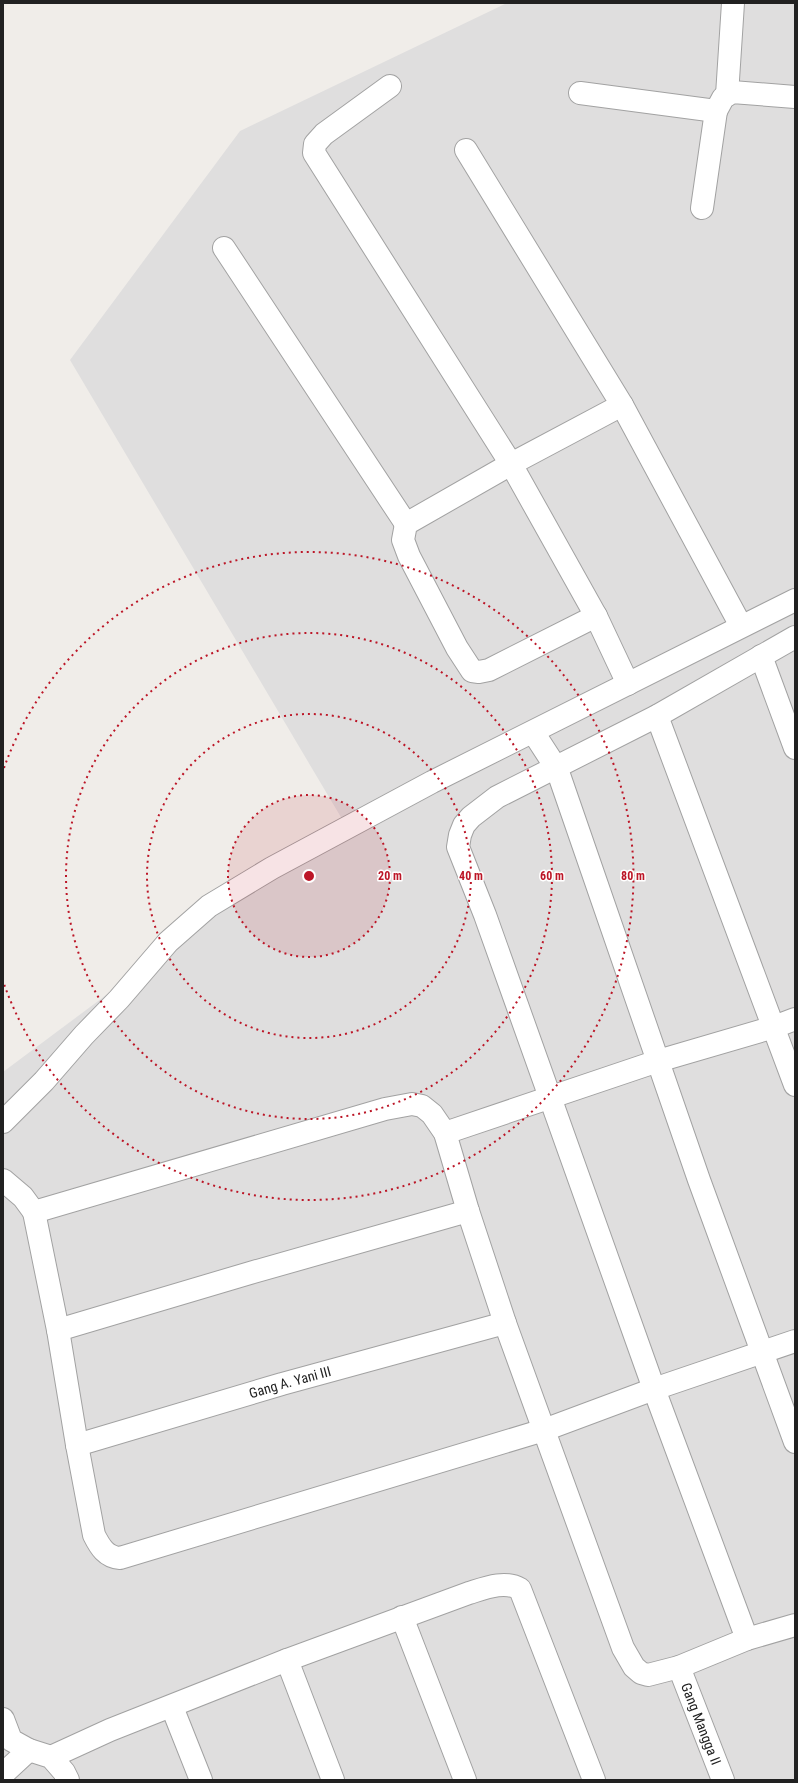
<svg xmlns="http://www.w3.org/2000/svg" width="798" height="1783" viewBox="0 0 798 1783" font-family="'Roboto Condensed',sans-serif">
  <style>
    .residential { fill: #dfdede }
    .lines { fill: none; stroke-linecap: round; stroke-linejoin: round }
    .street-casing { stroke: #a2a2a2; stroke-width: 24 }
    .street { stroke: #fff; stroke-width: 22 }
    .ring { fill: none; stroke: #bc1627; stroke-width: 2; stroke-dasharray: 2 4 }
    .labels { text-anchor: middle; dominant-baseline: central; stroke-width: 3; stroke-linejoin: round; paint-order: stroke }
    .street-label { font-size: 14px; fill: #212121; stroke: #fff }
    .centre { fill: #bc1627; stroke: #fff; stroke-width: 2 }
    .ring-label { font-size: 12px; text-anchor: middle; font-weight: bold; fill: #bc1627; stroke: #fff; stroke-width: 3; stroke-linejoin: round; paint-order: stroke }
  </style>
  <rect width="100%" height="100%" fill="#f0ede9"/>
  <path class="residential" d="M507,3H795V1780H3V1072L342,819L70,360L240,131Z"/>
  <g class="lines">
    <defs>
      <g id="street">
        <path d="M390,86L324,134L315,144L314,153L511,464L596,616L628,684"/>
        <path d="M580,93L716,111L723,98L732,92L795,97"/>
        <path d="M727,95L733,3"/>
        <path d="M466,150L622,405L511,464L406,524L403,540L409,556L457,648L472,671L479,672L489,670L596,616"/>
        <path d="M702,208L716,111"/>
        <path d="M224,248L406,524"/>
        <path d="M622,405L741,626"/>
        <path d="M761,656L795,748"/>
        <path d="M657,716L795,1085"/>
        <path d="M533,732L557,769L699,1180L795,1442"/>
        <path d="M3,1122L44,1081L84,1035L119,999L168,942L209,906L272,868L432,782L795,600"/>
        <path d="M445,1133L658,1061L774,1027L795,1019"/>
        <path d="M3,1180L23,1197L34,1212L385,1109L412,1104L422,1106L432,1114L445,1133L468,1211L505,1323L623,1648L634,1667L641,1673L648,1675L679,1667L747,1639L795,1625"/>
        <path d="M34,1212L58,1330L77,1445L94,1535C100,1547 106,1557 120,1558L544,1430L654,1389L795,1341"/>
        <path d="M58,1330L250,1273L468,1211"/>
        <path id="s1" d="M77,1445L282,1384L505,1323"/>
        <path d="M402,1617L465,1780"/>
        <path d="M747,1639L654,1389L485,915L458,847L460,835L464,825L471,817L497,797L657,716L795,637"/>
        <path d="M287,1660L333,1780"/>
        <path id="s2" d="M679,1667L723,1780"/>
        <path d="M172,1707L201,1780"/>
        <path d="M3,1719L11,1740L29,1750L51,1757L64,1772L68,1780"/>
        <path d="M51,1757L110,1730L287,1660L469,1593C485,1588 505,1580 520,1589L594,1780"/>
        <path d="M3,1774L29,1750"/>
      </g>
    </defs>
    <use href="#street" class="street-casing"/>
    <use href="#street" class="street"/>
  </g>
  <circle cx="309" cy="876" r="81" fill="#bc1627" fill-opacity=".12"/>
  <g class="ring">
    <circle cx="309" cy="876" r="81"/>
    <circle cx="309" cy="876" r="162"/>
    <circle cx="309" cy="876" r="243"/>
    <path d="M4 768A324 324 0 1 1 4 984"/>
  </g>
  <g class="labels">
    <g class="street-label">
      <text stroke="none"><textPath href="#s1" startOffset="222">Gang A. Yani III</textPath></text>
      <text stroke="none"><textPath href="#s2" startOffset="61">Gang Mangga II</textPath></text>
    </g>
  </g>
  <circle cx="309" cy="876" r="6" class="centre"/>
  <g class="ring-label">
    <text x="390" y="880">20 m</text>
    <text x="471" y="880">40 m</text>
    <text x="552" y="880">60 m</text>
    <text x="633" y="880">80 m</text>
  </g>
  <rect width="798" height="1783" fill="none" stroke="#212121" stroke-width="8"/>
</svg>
